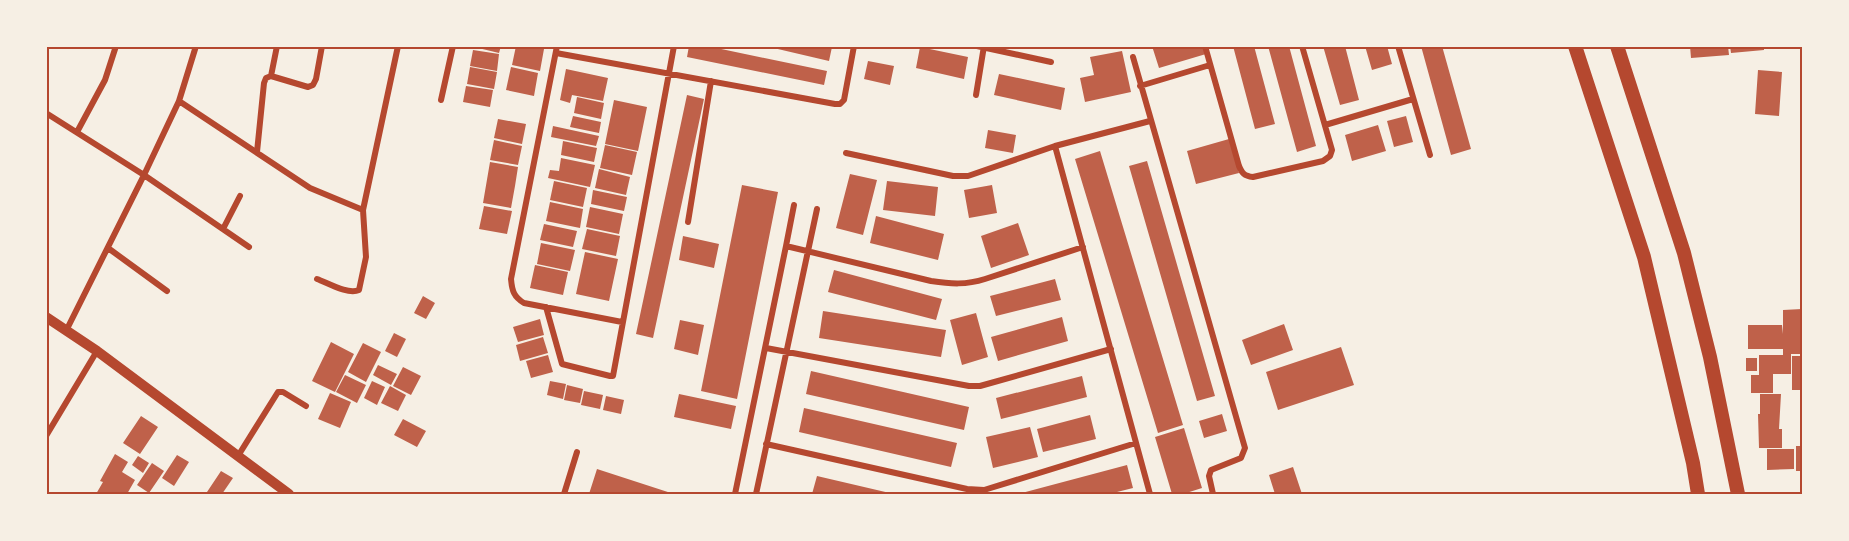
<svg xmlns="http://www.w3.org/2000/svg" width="1849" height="541" viewBox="0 0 1849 541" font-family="Lora,serif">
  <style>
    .building { fill: #bf614a }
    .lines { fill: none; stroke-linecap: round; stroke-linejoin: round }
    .minor { stroke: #b5482f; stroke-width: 6 }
    .secondary { stroke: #b5482f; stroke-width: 10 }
    .motorway { stroke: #b5482f; stroke-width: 14 }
    .neatline { fill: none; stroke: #b5482f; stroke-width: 2 }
  </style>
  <rect width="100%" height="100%" fill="#f6efe4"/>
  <path class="building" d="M470,46H501L499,53Z
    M516,46H531L544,49L540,71L512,65Z
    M689,46H707L827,71L824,85L687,57Z
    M765,46H830L832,47L829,61Z
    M1152,46H1203L1206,54L1159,68Z
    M1233,46H1254L1275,124L1255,129Z
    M1268,46H1289L1316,146L1297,152Z
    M1323,46H1345L1359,100L1340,105Z
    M1365,46H1387L1392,64L1372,70Z
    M1421,46H1442L1471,149L1451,155Z
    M1690,46H1728L1729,55L1691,58Z
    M1730,46H1764V50L1731,53Z
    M920,47L968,57L964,79L916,68Z
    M473,50L499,54L497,71L470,66Z
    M1122,51L1131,92L1085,102L1080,78L1094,75L1090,57Z
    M868,61L894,66L890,85L864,79Z
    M470,67L497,72L494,89L467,84Z
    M511,67L538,73L534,96L506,90Z
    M566,69L608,78L603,101L572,95L570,103L560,100Z
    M1758,70L1782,72L1779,116L1755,114Z
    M999,74L1065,88L1061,110L994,95Z
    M466,86L493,90L490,107L463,102Z
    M687,95L704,99L653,338L636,334Z
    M577,97L604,103L601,119L574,113Z
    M614,100L647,107L638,151L605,144Z
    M573,116L601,122L599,133L570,127Z
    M1406,116L1413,142L1394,147L1387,121Z
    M498,119L526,124L522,144L494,138Z
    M1378,125L1386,151L1352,161L1345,135Z
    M553,126L599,136L596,146L551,137Z
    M988,130L1016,135L1013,153L985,148Z
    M1229,139L1239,173L1196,184L1187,151Z
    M494,140L522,146L518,165L490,160Z
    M563,141L597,148L594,162L561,155Z
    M605,145L637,152L632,175L600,168Z
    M1100,151L1183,425L1158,433L1075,159Z
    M561,158L595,165L590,187L548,178L550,170L559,171Z
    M1147,161L1215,396L1197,401L1129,166Z
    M490,162L518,167L515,186L503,184L515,186L511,208L483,203Z
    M599,169L630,177L626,195L595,188Z
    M850,174L877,180L863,235L836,228Z
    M554,181L587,188L583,207L550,200Z
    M887,181L938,187L935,216L883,210Z
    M742,185L778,192L737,399L701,391Z
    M992,185L997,213L969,218L964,190Z
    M593,190L627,197L624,211L591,204Z
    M550,202L583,209L580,228L546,221Z
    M484,206L512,211L507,234L479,229Z
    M590,207L623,214L619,234L586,227Z
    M876,216L944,234L938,260L870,243Z
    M1018,223L1029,255L991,268L981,236Z
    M544,224L577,231L573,247L540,240Z
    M587,229L620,236L616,256L582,249Z
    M683,236L719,244L714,268L679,260Z
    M541,243L575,250L570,271L537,264Z
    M585,252L618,259L609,301L576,294Z
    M535,265L568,272L563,295L530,288Z
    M834,270L942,299L936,320L828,292Z
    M1055,279L1061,300L996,316L990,296Z
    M423,296L435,303L426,319L414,313Z
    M1802,309L1801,354H1791V374H1773V393H1751V375H1759V355H1783V349H1748V325H1782L1783,334V310Z
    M823,311L946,330L941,357L819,338Z
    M976,313L988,357L962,365L950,320Z
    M1062,317L1068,341L998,361L991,337Z
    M540,319L544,335L518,342L513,327Z
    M680,320L704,325L698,355L674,349Z
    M1284,324L1293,350L1251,365L1242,340Z
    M394,333L406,339L397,357L385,351Z
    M543,337L548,353L520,361L516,345Z
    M331,342L354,354L335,392L312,381Z
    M363,343L381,352L366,382L348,372Z
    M1341,347L1354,385L1278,410L1266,372Z
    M548,355L553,372L531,378L526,361Z
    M1792,356H1802V390H1792Z
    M1746,358H1757V371H1746Z
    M378,365L397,374L391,385L373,375Z
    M403,367L421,376L411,395L393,386Z
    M811,371L969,407L964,430L806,394Z
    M345,375L366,385L357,403L336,392Z
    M1082,376L1087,397L1001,419L996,398Z
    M372,381L385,387L377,405L364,398Z
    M550,381L566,384L563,399L547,395Z
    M567,385L583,389L580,403L564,400Z
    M390,386L406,395L398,411L381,403Z
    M584,391L603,395L600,409L581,405Z
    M330,393L351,402L340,428L318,419Z
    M679,394L736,406L731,429L674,417Z
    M1760,394H1781L1779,429H1782V448H1759L1758,414H1760Z
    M606,396L624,400L621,414L603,410Z
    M804,408L957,443L951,467L799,432Z
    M1222,414L1227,431L1204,438L1199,421Z
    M1090,415L1096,439L1043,452L1037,429Z
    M141,416L158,427L140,454L123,443Z
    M403,419L426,431L417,447L394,435Z
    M1030,427L1038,457L993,468L986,437Z
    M1184,428L1202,488L1183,494H1172L1155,437Z
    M1796,446H1802V471H1796Z
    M1767,449H1794V469L1767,470Z
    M115,454L128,462L122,472L135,480L127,494L121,493L120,494H96L103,482L100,481Z
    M177,455L189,462L174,486L162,478Z
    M138,456L149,463L143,473L132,465Z
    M152,463L164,471L149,493L137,485Z
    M1127,465L1133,488L1109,494H1018Z
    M1293,467L1302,494H1275L1269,475Z
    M597,469L674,494H589Z
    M221,471L233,478L222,494H210L207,492Z
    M817,476L894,494H812Z"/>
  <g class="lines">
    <path class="minor" d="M557,46L511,279C512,291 514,297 524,303L622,322
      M977,46L1051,62
      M1205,46L1239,166C1242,173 1244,176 1253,177L1323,161L1330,156L1332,150L1302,46
      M1398,46L1430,155
      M556,53L835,104H840L844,100L854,46
      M1133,57L1245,448L1241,458L1211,470L1209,476L1213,494
      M271,76L277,46
      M1140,86L1210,65
      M976,95L984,46
      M441,100L453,46
      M179,101L310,188L363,210
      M46,113L144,175L249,247
      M1325,125L1413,99
      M77,132L105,80L116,46
      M1055,146L1150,494
      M257,152L264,83L266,78L271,76L308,87L313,85L316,79L322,46
      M846,153L953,176H968L1055,146L1150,121
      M688,222L711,81
      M223,229L240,196
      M786,246L794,205
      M108,248L167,291
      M317,279C328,283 348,295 359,290L366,257L363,210L398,46
      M546,307L562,364L610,376H613L674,46
      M66,331L144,175L179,101L196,46
      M766,348L969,386H980L1111,349
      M46,436L97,351
      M766,444L967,489L984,490L1136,443
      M238,456L278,392H283L306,406
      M564,494L577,452
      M735,494L786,246L931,281C951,284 966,285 985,279L1083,247
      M756,494L817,209"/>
    <path class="secondary" d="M46,317L97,351L289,494"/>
    <path class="motorway" d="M1575,46L1644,257L1693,463L1698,494
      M1617,46L1684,253L1710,357L1738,494"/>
  </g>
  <rect width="1849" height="541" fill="none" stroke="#f6efe4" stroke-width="96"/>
  <rect x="48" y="48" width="1753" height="445" class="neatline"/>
</svg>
